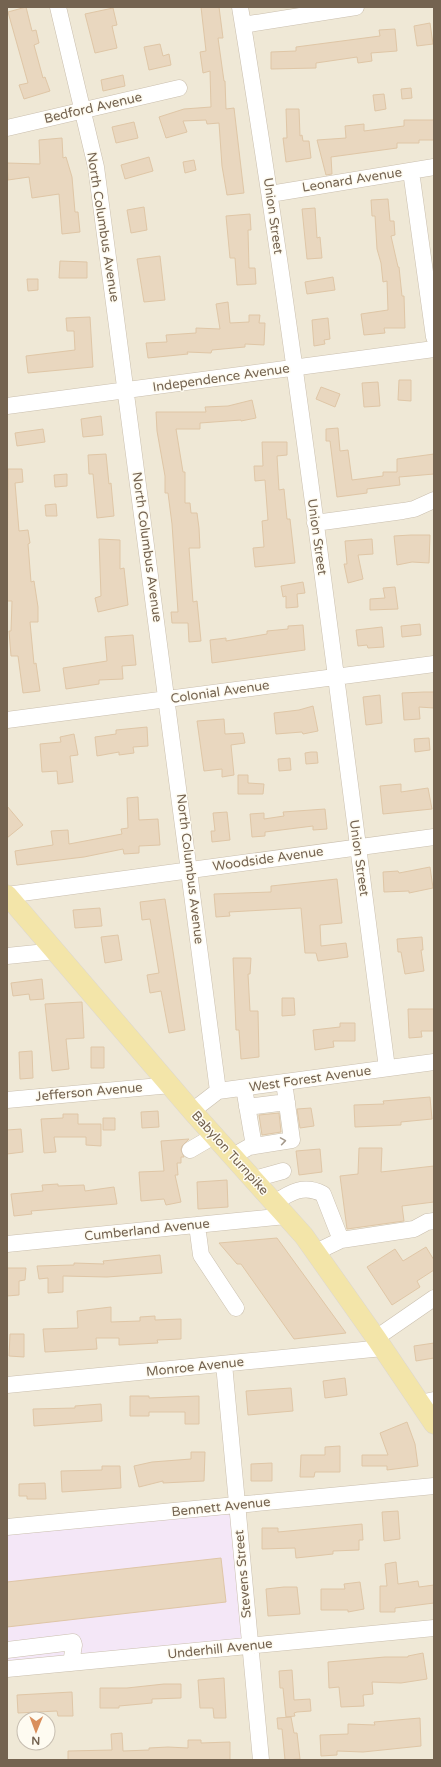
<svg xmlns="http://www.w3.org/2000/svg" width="441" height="1767" viewBox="0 0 441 1767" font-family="'Varela Round',sans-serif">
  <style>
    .residential { fill: #efe8d6; fill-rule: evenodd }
    .education { fill: #f4e7f7 }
    .building { fill: #e9d7bf; stroke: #dfc6a6 }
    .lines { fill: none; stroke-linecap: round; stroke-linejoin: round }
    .minor-casing { stroke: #cabfae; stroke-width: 17 }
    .major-casing { stroke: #dbd6d2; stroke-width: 21 }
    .minor { stroke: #fff; stroke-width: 16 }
    .major { stroke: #f3e5a9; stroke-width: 20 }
    .oneway { stroke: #a59a8d }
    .labels { text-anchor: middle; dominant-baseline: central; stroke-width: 3; stroke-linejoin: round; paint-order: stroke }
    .street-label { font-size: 13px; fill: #746350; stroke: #fefbf1 }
  </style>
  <rect width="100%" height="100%" fill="#fbf7ea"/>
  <path class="residential" d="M7,7H434V1760H7ZM24,1719H48V1743H24Z"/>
  <path class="education" d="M231,1514L243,1643L7,1666V1533Z"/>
  <path class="building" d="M26,7L32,31L36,30L39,43L34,45L43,78L45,77L50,91L24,99L19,85L28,83L8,12Z
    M201,7H219L223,38H218L224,81H225L226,109L234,108L244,193L227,195L222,166L219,123L207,124L206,120L183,121L187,132L166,138L159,117L184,109L211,107L210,71L203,73L200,52L206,51Z
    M113,8L117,25L112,26L117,48L95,53L85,14Z
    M430,23L433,44L417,46L414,26Z
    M395,29L397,51L371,53L372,61L358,63L357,57L316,63V68L271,69V52L296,51V47L380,36L379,30Z
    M160,44L163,56L169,54L171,65L149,70L144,47Z
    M123,75L125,86L103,91L101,80Z
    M411,88L412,98L402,99L401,89Z
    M384,94L386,109L375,111L373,95Z
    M286,109H299L300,136L302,135L303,141H309L311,158L286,162L283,138H287Z
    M404,120H434V140H419V143H397V148L331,157L332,174L326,175L317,140L346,138L345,126L364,124V131L404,126Z
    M134,122L138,138L116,143L112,127Z
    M62,138L63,158L66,157L72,177L75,212H78L80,232L62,234L59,194L32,198L29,177L8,180L7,163L40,164L39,140Z
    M149,157L153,171L125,179L121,165Z
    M194,160L196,170L185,173L183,162Z
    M388,199L390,221H394L395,235L391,236L398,267H399L402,296H404L405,328H384L385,333L364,335L361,314L388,310L387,281L383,282L381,263L377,249L375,216H372L371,200Z
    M144,207L147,230L131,233L127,210Z
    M315,208L317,238L320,237L322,258L307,259L302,209Z
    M250,214L251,230H248L249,268H255L256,284L237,285L235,258H230L226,216Z
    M160,256L165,300L144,302L137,259Z
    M60,261L87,262V278H59Z
    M333,277L335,290L307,294L305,282Z
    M27,279H38V290L28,291Z
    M228,302L230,323L249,322V315H260L259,323H265L264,345L245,344V347L212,350L211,353L187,352L188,354L148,358L146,343L167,342L166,335L196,333V328L220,329L216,304Z
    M90,317L93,367L28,373L26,356L75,350L74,331H67L66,318Z
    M328,318L330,339L324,340L325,344L314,346L312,320Z
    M399,380H411V401L398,400Z
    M378,382L380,406L364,407L362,383Z
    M321,387L340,394L335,407L316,399Z
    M252,400L256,418L241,421V420L200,423V429H176L183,472H185V503H190L191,513H197L199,528L200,548H189L193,602L197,601L201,641L189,642L188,623H172L171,612H178L172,524L168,493H165V476L157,431L156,412H206L205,407L228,406Z
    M101,416L103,435L83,437L81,419Z
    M338,428L340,451L348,450L352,480L383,476V472H397V459L434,454V474L399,477L400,485L367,489V493L337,497L330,441H326V429Z
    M43,429L45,442L17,446L15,433Z
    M262,442H287V455L277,456L279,490L284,489L287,519H290L295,563L255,567L253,548L264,547L262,521L268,520L265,480L255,481L254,466H263Z
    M106,454L109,484L111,483L114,516L97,518L93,474H89L88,455Z
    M8,469H22L23,482L15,483L19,531L28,530L30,543L28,544L31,582L34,581L38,607V622H30L34,664L36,663L40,691L23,693L18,656H11L9,631H11L12,601H7Z
    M67,474V486L55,487L54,475Z
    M56,504L57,516H46L45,505Z
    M411,535H430L429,563L412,562L397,565L394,536Z
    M99,539L120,540V569L124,568L128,605L98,612L95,598L101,596Z
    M372,539L373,554L358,555L363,579L348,583L344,564H347L345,541Z
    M303,582L305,593L297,594L298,607L286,608V596L283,597L281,586Z
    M395,587L398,609L370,610V599L385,598L383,588Z
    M420,624L421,635L402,637L401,626Z
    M303,625L305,650L212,663L210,640L226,638V641L267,634V631L288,629V626Z
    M382,627L384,647L368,648L367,645L358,646L356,630Z
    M133,635L136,665L122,666L123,679L99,680V684L66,689L63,668L107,661L105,637Z
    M424,692H434V708L419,707L420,719L404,720L402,693Z
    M380,695L382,723L366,725L363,697Z
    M313,706L318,731L303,734L302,732L276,734L274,713L299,710Z
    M224,719L225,734L243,733L245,743L231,745L234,775L222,777V769L204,771L197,721Z
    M147,727L148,746L133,747L134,753L119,755V752L97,756L95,737L116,734V730Z
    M74,734L78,755L70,756L73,782L58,784L57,771L42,772L40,744L61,742L60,737Z
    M429,738L430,750L415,752L414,739Z
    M311,752H317L318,763L306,764L305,753Z
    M290,758L291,770L279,771L278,759Z
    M238,775H248V783L264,784L263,794H238Z
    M401,784V792L428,788L432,809L383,814L380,786Z
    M138,797L139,820L158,819L160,845L139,846V853L124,854L123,849L84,857L17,865L15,851L53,845L51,831L68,830L69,844L122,834L121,829L128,828L127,798Z
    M7,806L23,825L7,838Z
    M325,809L327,829L313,830V826L265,832V836L252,837L250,814L264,813V819L284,816L283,812Z
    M227,812L230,840L212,842L211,831H215L213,813Z
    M430,867L433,888L409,893V891L384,892L383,872L398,871L399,873Z
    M337,879L342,923L320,925L321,946L346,943L348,957L318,961L316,953H305L301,908L229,912L230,916L216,917L214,894L271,892V886Z
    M165,899L185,1030L169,1033L161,991L150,993L147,975L159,973L150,919L142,920L140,902Z
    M100,908L102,926L75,928L73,910Z
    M118,935L122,960L105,963L101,937Z
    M422,937L423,950H421L424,971L405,974L401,952H398L397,939Z
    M233,958H251L250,974H248L250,1011H258L259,1057L241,1059L239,1030H236Z
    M42,979L44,999L30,1000L29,994L13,996L11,983Z
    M282,998H294L295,1015L282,1016Z
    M82,1002L84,1038L66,1039L69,1069L52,1071L45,1004Z
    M408,1009H434V1031H421L422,1037L409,1038Z
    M340,1023H355V1041H333L334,1047L315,1050L313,1030L340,1027Z
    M91,1047H104V1068H91Z
    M32,1051L33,1078L20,1079L19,1052Z
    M430,1097L432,1119L401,1122V1125L355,1127L354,1105L384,1104L383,1101Z
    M311,1108L314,1126L300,1128L297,1109Z
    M158,1111L159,1127L142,1128L141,1112Z
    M279,1113L281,1132L262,1135L259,1115Z
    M63,1114H78V1124H101V1146L86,1145V1137H54L56,1152L44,1153L41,1119L63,1118Z
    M103,1118H115V1130H103Z
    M21,1129L23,1152L7,1154V1130Z
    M189,1139L182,1146L181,1150L184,1157H181V1163H177L178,1175H175L181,1202L166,1205L164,1199L141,1201L139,1172L164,1171L161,1141Z
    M359,1148H382L381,1172L434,1166V1202L402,1206L404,1221L347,1229L340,1176L358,1174Z
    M320,1149L322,1172L299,1175L296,1151Z
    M227,1180L228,1207L198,1209L197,1182Z
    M58,1184V1186L84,1185L85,1191L114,1187L117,1204L31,1211L32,1214L14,1216L11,1194L43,1191L42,1185Z
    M277,1238L346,1333L294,1339L241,1264H237L219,1243Z
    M426,1247L434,1260V1270L417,1281L420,1287L392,1305L367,1267L395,1249L403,1261Z
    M160,1255L162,1273L107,1277L63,1276V1292L48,1293V1278L39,1279L37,1266L74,1265V1263L104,1264L103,1261Z
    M7,1268H26L25,1280L19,1281V1295L7,1296Z
    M111,1307V1322L140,1321V1317L155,1316V1320L181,1319V1339L157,1340L158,1343L119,1345V1338H96L97,1349L45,1352L43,1329L78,1328L77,1311Z
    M10,1334H24V1357L9,1356Z
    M434,1343V1358L416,1361L414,1346Z
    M345,1378L347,1395L325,1398L323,1381Z
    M291,1388L293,1411L248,1415L246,1391Z
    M130,1396H149V1398L199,1396V1424H185V1412H149V1416H130Z
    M101,1404L102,1421L34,1426L33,1409L75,1408V1406Z
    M407,1422L415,1444L418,1466L387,1470V1466H362V1455H388L380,1433Z
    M340,1446V1472H315L314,1477H300L301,1455H325V1447Z
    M191,1452H205L204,1481L163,1483V1481L139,1487L134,1466L152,1462L191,1459Z
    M272,1463V1481H251V1464Z
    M102,1466H120L121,1488L62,1492L61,1471L102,1470Z
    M45,1483L46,1499H27V1496H19V1484Z
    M398,1511L400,1539L384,1541L382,1512Z
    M362,1524L363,1540H359V1550L333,1551V1554L296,1558L295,1548L262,1549V1528H278V1532Z
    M221,1558L226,1602L7,1627V1582Z
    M396,1562L398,1584L418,1581L419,1587L434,1585V1603L395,1608V1612H380V1586H387L385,1564Z
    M360,1582L364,1609L348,1612V1610H321V1589H345L344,1584Z
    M284,1587H297L300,1614L268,1616L266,1589Z
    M423,1653L427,1679L401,1683L372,1682L373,1694L363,1695L364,1706L341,1707L339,1687L329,1688L328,1662L385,1657H408V1656Z
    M292,1670L294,1700L310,1699L311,1711L297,1712L294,1713L295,1716L286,1717L283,1688H280L279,1671Z
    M224,1678L226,1718H214L213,1708H200L198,1680Z
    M164,1684H181V1698L152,1699V1703L119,1706V1708H100V1688H127Z
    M72,1692L73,1716H58L57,1711L18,1713L17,1695Z
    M291,1717L294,1733H297L300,1759L285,1760L282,1729H278L277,1718Z
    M420,1718L421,1746L363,1752L337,1751V1755L321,1756L320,1735L348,1734V1724L375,1725L374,1722Z
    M122,1733L123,1751L149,1750V1748L168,1747L188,1748V1740H201V1743L230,1742V1760H68V1751L112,1750L111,1734Z"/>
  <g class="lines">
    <defs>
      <path id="minor" d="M58,7L96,167L218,1091
        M240,7C298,359 340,714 387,1068
        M243,25L356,7
        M7,128L179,88
        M411,171L434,337
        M270,194L434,167
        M7,406L434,349
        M315,523L403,511L414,509L434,500
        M7,720L434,664
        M7,895L434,837
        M7,956L56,951
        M244,1088L254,1146
        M7,1100L171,1085
        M247,1107L287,1102
        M192,1111L218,1091L434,1062
        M190,1150L214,1136
        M233,1156L249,1147L292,1140L284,1082
        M254,1179L283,1171
        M274,1203C291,1192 304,1184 323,1194L341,1240L414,1229L427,1222L434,1221
        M197,1225L201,1255L236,1308
        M7,1244L286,1216
        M316,1252L341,1240
        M376,1338L434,1298
        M224,1364L261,1760
        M7,1385L383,1348
        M420,1403L434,1400
        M7,1527L434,1486
        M7,1650L73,1642L74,1645L71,1663
        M7,1669L434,1628"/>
      <path id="major" d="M7,895L192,1111L304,1236L376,1338L434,1424"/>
    </defs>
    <use href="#minor" class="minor-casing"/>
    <use href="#major" class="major-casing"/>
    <use href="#minor" class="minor"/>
    <use href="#major" class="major"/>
  </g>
  <defs><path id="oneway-chevron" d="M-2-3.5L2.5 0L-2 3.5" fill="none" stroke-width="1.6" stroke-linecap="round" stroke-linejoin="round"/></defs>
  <use class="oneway" href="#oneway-chevron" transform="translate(283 1141) rotate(-9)"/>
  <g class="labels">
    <g class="street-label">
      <text transform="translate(93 108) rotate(-13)">Bedford Avenue</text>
      <text transform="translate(352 180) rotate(-9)">Leonard Avenue</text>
      <text transform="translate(273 216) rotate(82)">Union Street</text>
      <text transform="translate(103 227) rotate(81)">North Columbus Avenue</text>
      <text transform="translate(221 378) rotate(-8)">Independence Avenue</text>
      <text transform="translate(317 537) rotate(82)">Union Street</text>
      <text transform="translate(147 547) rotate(82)">North Columbus Avenue</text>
      <text transform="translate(220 692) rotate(-8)">Colonial Avenue</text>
      <text transform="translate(359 858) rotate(82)">Union Street</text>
      <text transform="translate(268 859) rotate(-8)">Woodside Avenue</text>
      <text transform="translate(190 869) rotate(83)">North Columbus Avenue</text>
      <text transform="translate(310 1079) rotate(-8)">West Forest Avenue</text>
      <text transform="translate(89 1092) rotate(-5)">Jefferson Avenue</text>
      <text transform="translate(230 1153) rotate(48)">Babylon Turnpike</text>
      <text transform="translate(147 1230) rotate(-6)">Cumberland Avenue</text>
      <text transform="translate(195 1367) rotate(-6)">Monroe Avenue</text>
      <text transform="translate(221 1507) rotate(-6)">Bennett Avenue</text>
      <text transform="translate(243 1574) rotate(-95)">Stevens Street</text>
      <text transform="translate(220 1649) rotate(-6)">Underhill Avenue</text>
    </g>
  </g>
  <rect width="441" height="1767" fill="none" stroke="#746350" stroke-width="16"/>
  <g transform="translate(36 1731) rotate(181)"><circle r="19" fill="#fefbf1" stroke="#c7beb1"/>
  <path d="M0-3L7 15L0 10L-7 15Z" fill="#d98f5c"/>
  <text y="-6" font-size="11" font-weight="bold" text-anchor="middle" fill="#746350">N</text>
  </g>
</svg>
